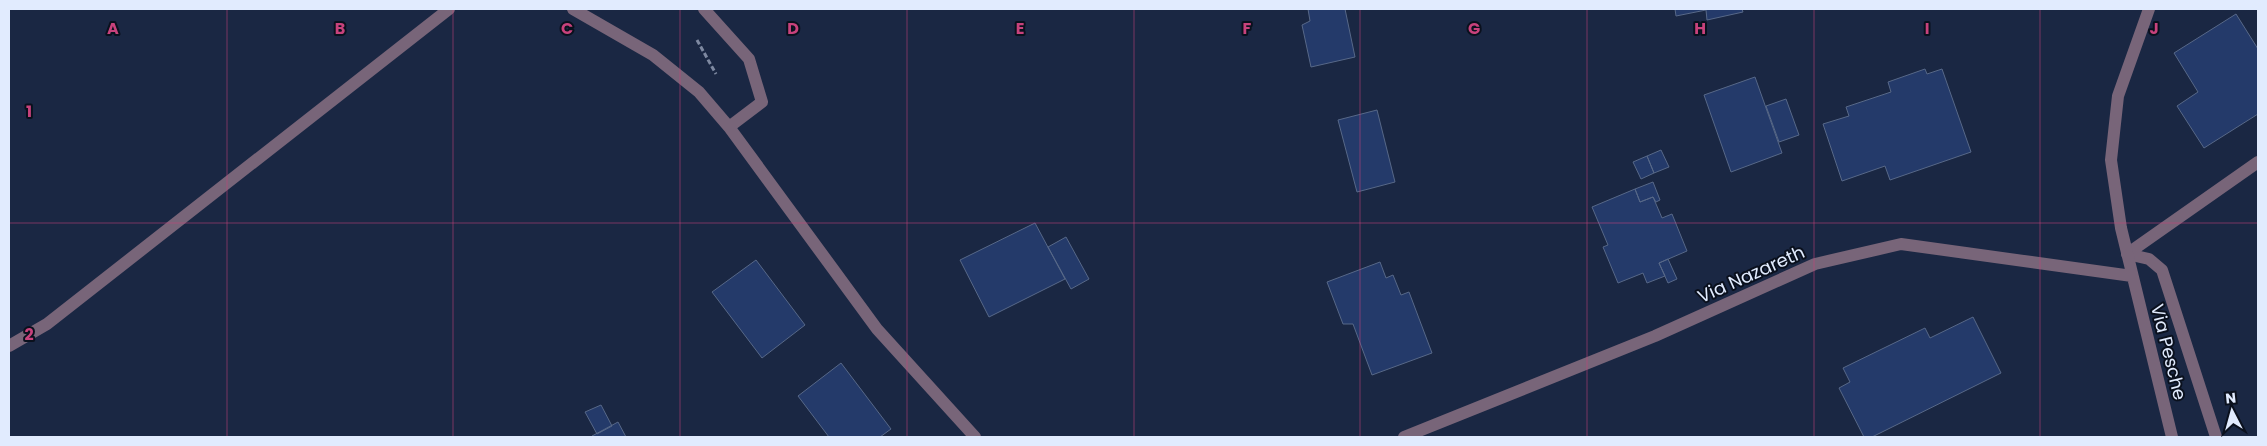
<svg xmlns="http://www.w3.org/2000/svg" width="2267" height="446" viewBox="0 0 2267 446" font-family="Poppins,sans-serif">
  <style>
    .building { fill: #243a6a; stroke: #576888 }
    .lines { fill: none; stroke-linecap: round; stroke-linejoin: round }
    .path { stroke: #7e89a1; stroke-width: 3; stroke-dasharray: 5 2.5; stroke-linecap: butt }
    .minor { stroke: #786579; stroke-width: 12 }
    .tertiary { stroke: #786579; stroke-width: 12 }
    .grid { fill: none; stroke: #c8427c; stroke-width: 1; stroke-opacity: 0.55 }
    .labels { text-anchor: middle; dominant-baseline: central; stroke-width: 4; stroke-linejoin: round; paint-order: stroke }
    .street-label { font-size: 18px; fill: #e1ebfe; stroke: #0a101d }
    .grid-label { font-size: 16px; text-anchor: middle; font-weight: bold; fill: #c8427c; stroke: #0a101d; stroke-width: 4; stroke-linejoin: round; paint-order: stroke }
  </style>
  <rect width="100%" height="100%" fill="#1a2743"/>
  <path class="building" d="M1308,9H1345L1355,57L1311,67L1302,25L1310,21Z
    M1675,9H1742L1743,12L1707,20L1706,10L1676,16Z
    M2236,14L2258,49V114L2204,148L2177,106L2198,92L2174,53Z
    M1925,69L1927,74L1942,69L1971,152L1890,180L1885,166L1842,181L1823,124L1849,116L1846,107L1891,92L1888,82Z
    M1755,77L1782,153L1731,172L1704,95Z
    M1786,99L1799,135L1779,142L1766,106Z
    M1377,110L1395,182L1357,192L1338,120Z
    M1661,150L1669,167L1654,173L1647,156Z
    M1647,156L1654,173L1641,179L1633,162Z
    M1653,182L1660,200L1656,202L1653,197L1640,202L1635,189Z
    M1635,189L1640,202L1653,197L1662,218L1672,214L1687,251L1659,263L1665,276L1647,283L1643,273L1618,283L1603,247L1608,245L1592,207Z
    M1035,223L1065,279L989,317L960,260Z
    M1066,237L1089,279L1071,289L1048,247Z
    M1668,259L1677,279L1668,283L1659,263Z
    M756,260L805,325L762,358L712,292Z
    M1380,262L1386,278L1393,275L1401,295L1409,292L1432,353L1372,375L1353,324H1343L1327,282Z
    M1973,317L2001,373L1872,437H1864L1839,388L1850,382L1843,368L1925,328L1930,338Z
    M841,363L891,429L880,437H829L798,396Z
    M601,405L612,426L597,434L585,412Z
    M618,422L626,437H592V436Z"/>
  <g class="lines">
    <path class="path" d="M697,40L716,74"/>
    <path class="minor" d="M573,9L653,55L699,92L729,127L877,329L975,437
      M704,9L749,59L762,102L729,127
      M2127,254L2149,259L2162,270L2216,437
      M2127,254L2258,162
      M9,346L47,324L449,9"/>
    <path class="tertiary" d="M2149,9L2118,96L2111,160L2121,228L2172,437
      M1404,437L1655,336L1815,264L1901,244L2132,276"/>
  </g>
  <path class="grid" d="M227,9V437M453,9V437M680,9V437M907,9V437M1134,9V437M1360,9V437M1587,9V437M1814,9V437M2040,9V437M9,223H2258"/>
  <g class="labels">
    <g class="street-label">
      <text transform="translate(1751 274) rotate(-24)">Via Nazareth</text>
      <text transform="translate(2169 352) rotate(76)">Via Pesche</text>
    </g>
  </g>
  <g class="grid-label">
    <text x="113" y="34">A</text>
    <text x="340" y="34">B</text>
    <text x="567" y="34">C</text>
    <text x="793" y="34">D</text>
    <text x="1020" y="34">E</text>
    <text x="1247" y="34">F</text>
    <text x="1474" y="34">G</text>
    <text x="1700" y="34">H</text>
    <text x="1927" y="34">I</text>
    <text x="2154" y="34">J</text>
    <text x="29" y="117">1</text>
    <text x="29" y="340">2</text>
  </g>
  <rect width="2267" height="446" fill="none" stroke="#e1ebfe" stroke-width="20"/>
  <g transform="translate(2232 411) rotate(354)" stroke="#0a101d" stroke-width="4" paint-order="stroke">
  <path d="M0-4L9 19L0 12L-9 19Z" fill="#e1ebfe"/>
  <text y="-8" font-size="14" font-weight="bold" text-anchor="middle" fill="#e1ebfe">N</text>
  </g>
</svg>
